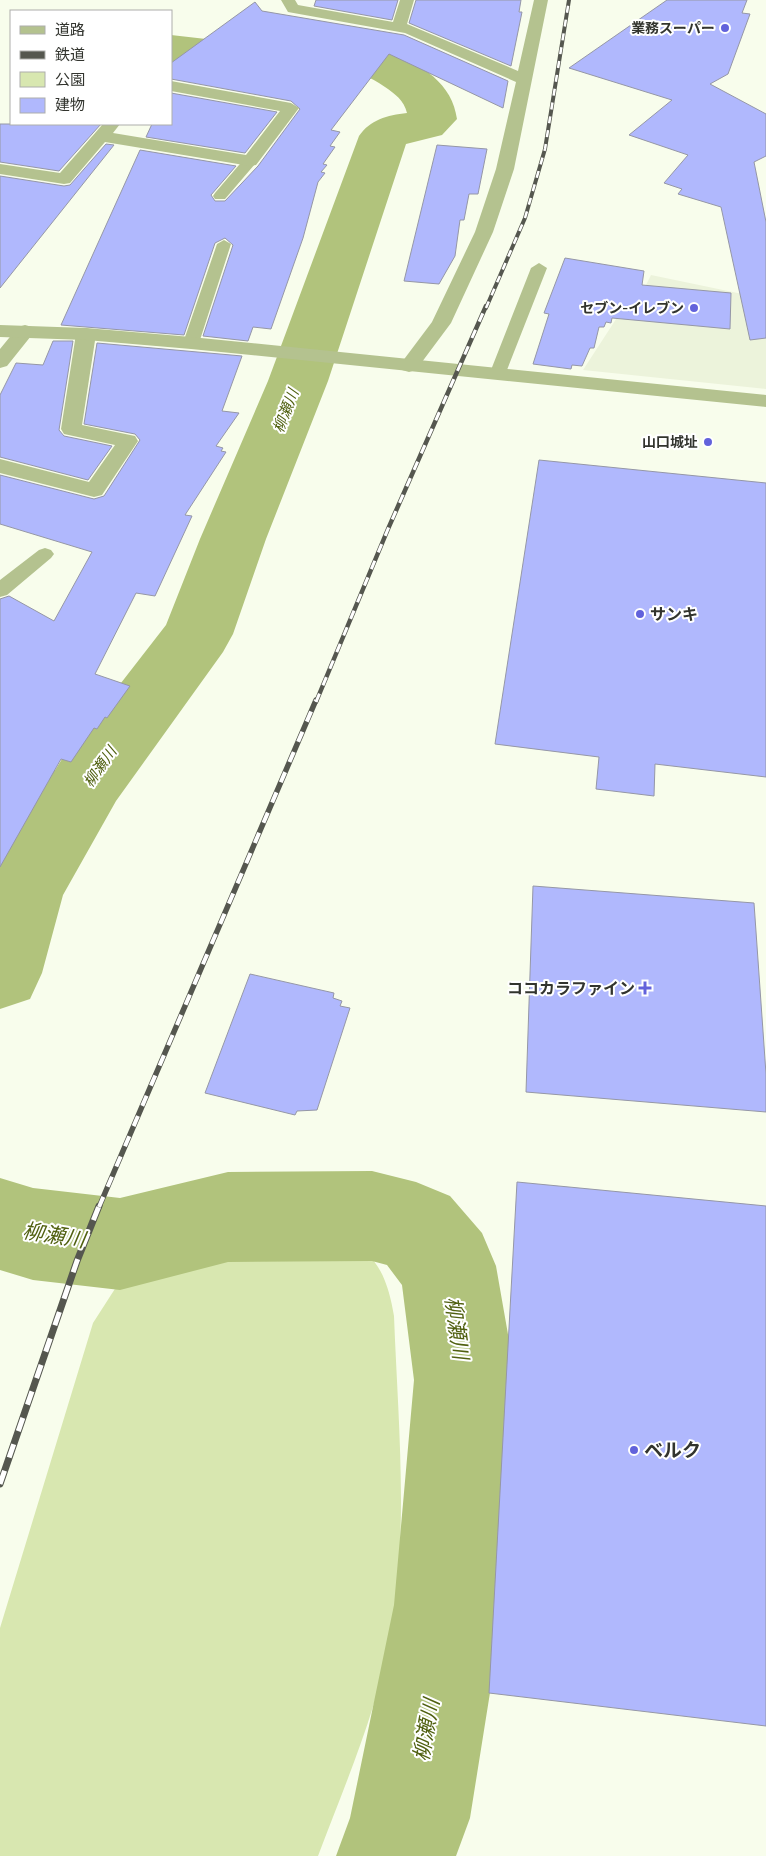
<svg xmlns="http://www.w3.org/2000/svg" width="766" height="1856" viewBox="0 0 766 1856" font-family="Cabin,'Noto Sans JP',sans-serif">
  <style>
    .built { fill: #ecf3db }
    .green { fill: #d8e7b0 }
    .lines { fill: none; stroke-linecap: round; stroke-linejoin: round }
    .stream { fill: #b1c37c; fill-rule: evenodd }
    .river { fill: #b1c37c; fill-rule: evenodd }
    .building { fill: #b0b8fd; stroke: #9597a6 }
    .service { fill: #b4c28f; fill-rule: evenodd }
    .minor { fill: #b4c28f; fill-rule: evenodd }
    .tertiary { fill: #b4c28f; fill-rule: evenodd }
    .rail-far3-casing { stroke: #55574f; stroke-width: 4 }
    .rail-far2-casing { stroke: #55574f; stroke-width: 4.5 }
    .rail-far1-casing { stroke: #55574f; stroke-width: 5.5 }
    .rail-casing { stroke: #55574f; stroke-width: 7 }
    .rail-far3 { stroke: #fff; stroke-width: 2.5; stroke-dasharray: 7; stroke-linecap: butt }
    .rail-far2 { stroke: #fff; stroke-width: 3; stroke-dasharray: 9; stroke-linecap: butt }
    .rail-far1 { stroke: #fff; stroke-width: 4; stroke-dasharray: 11; stroke-linecap: butt }
    .rail { stroke: #fff; stroke-width: 5; stroke-dasharray: 14; stroke-linecap: butt }
    .poi-dot { fill: #6262db; stroke: #fff; stroke-width: 2 }
    .labels { text-anchor: middle; dominant-baseline: central; stroke-width: 4; stroke-linejoin: round; paint-order: stroke }
    .far-poi-label { font-size: 14px; font-weight: bold; fill: #32342e; stroke: #fff; text-anchor: end }
    .far-water-label { font-size: 15px; font-style: italic; fill: #506010; stroke: #fff }
    .poi-label { font-size: 16px; font-weight: bold; fill: #32342e; stroke: #fff; text-anchor: start }
    .near-poi-label { font-size: 19px; font-weight: bold; fill: #32342e; stroke: #fff; text-anchor: start }
    .near-water-label { font-size: 21px; font-style: italic; fill: #506010; stroke: #fff }
  </style>
  <rect width="100%" height="100%" fill="#f8fdec"/>
  <path class="built" d="M651,275L766,299V389L583,370L620,313L631,315Z"/>
  <path class="green" d="M296,1242C311,1242 328,1241 343,1243C379,1249 389,1286 394,1316C398,1421 409,1529 391,1633C378,1710 345,1784 318,1856H0V1628L93,1323L129,1267Z"/>
  <g class="lines">
    <path class="stream" d="M0,763L89,775L95,780L89,785L0,773Z"/>
    <path class="river" d="M262,34C318,32 449,46 457,119L442,135L406,144L328,381L266,539L233,634L223,652L116,801L63,895L42,973L30,999L0,1009V859L62,759L166,625L200,539L268,381L359,136C370,120 387,115 407,113C404,100 395,94 385,87C314,39 245,78 171,63V35L206,39Z
      M372,1171L416,1182L450,1196L482,1233L496,1266L516,1380L504,1605L470,1818L456,1856H336L350,1818L394,1605L414,1380L402,1285L387,1265L372,1261L228,1262L120,1290L33,1280L0,1270V1178L33,1188L120,1198L228,1172Z"/>
  </g>
  <path class="building" d="M316,0H398L392,20L314,6Z
    M416,0H521L519,12H522L511,66L409,23Z
    M667,0H747L742,13L750,14L728,74L710,84L766,114V156L754,162L766,222V338L750,340L721,207L678,194L682,189L664,183L688,155L629,135L672,100L569,68Z
    M255,2L262,11L404,35L508,81L503,108L389,54L331,130L340,132L330,146L335,147L323,164L327,165L321,172L325,173L318,182L303,238L271,329L253,327L248,341L203,336L233,245L225,238L215,243L184,335L61,325L140,150L236,166L211,195L215,201H225L258,166L300,109L291,101L171,79V63Z
    M171,93L277,112L245,153L146,137L152,124H171Z
    M0,124H101L59,171L0,162Z
    M106,144L114,145L0,288V176L64,186L70,185Z
    M437,145L487,149L478,194H469L464,220H460L455,256L439,284L404,281Z
    M565,258L644,271L642,285L731,293L730,329L612,318L611,323L606,322L604,327H599L594,348H590L582,366L572,365L571,369L533,364L549,314L544,313Z
    M53,341H73L59,430L64,436L112,446L88,480L0,457V395L16,363L43,365Z
    M97,343L242,356L222,411L239,413L216,446L223,448L221,451L226,452L185,515L192,516L155,596L136,593L95,674L130,686L107,718L105,717L97,729L94,728L71,762L61,759L0,867V599L9,596L54,621L92,552L0,524V475L94,499L104,496L140,440L135,434L84,424Z
    M539,460L766,483V777L655,764L654,796L596,789L599,757L495,744Z
    M533,886L754,903L766,1074V1112L526,1092Z
    M250,974L334,993L333,998L342,1001L340,1006L350,1008L317,1110L297,1111L295,1115L205,1093Z
    M517,1182L766,1206V1726L489,1693Z"/>
  <g class="lines">
    <path class="service" d="M250,157L257,161L255,164L225,199H215L213,196L215,193L245,158Z
      M224,240L231,244L199,343L197,346H185L183,343L217,244Z
      M539,263L547,268L505,375L503,379H491L489,375L531,268Z
      M45,548L51,550L54,554L51,558L7,595L0,597V580L39,550Z"/>
    <path class="minor" d="M281,0H295L298,5L393,22L400,0H414L407,24L518,71L534,0H548L514,169L493,232L451,323L416,370L409,372L402,370L399,366L432,322L475,232L496,169L516,82L405,33L288,12Z
      M171,81L291,103L299,108L256,165L250,166L105,142L70,183L64,184L0,174V164L60,173L103,124H120L113,133L246,155L280,111L171,91Z
      M25,325L32,327L35,331L7,366L0,368V349L18,327Z
      M86,328L93,330L96,334L82,425L135,436L138,441L102,495L94,497L0,473V459L89,482L115,445L64,434L61,429L76,334L79,330Z"/>
    <path class="tertiary" d="M0,325L86,328L191,337L766,395V407L191,349L86,340L0,337Z"/>
    <defs>
      <path id="rail-far3" d="M486,308L525,218L545,149L569,0"/>
      <path id="rail-far2" d="M316,702L388,529L486,306"/>
      <path id="rail-far1" d="M99,1207L316,700"/>
      <path id="rail" d="M0,1484L77,1261L99,1206"/>
    </defs>
    <use href="#rail-far3" class="rail-far3-casing"/>
    <use href="#rail-far2" class="rail-far2-casing"/>
    <use href="#rail-far1" class="rail-far1-casing"/>
    <use href="#rail" class="rail-casing"/>
    <use href="#rail-far3" class="rail-far3"/>
    <use href="#rail-far2" class="rail-far2"/>
    <use href="#rail-far1" class="rail-far1"/>
    <use href="#rail" class="rail"/>
  </g>
  <g class="poi-dot">
    <circle cx="725" cy="28" r="5"/>
    <circle cx="694" cy="308" r="5"/>
    <circle cx="708" cy="442" r="5"/>
    <circle cx="640" cy="614" r="5"/>
    <path d="M642.5 980.5h5v5h5v5h-5v5h-5v-5h-5v-5h5z"/>
    <circle cx="634" cy="1450" r="5"/>
  </g>
  <g class="labels">
    <g class="far-poi-label">
      <text x="715" y="28">業務スーパー</text>
      <text x="684" y="308">セブン-イレブン</text>
      <text x="698" y="442">山口城址</text>
    </g>
    <g class="far-water-label">
      <text transform="translate(286 411) rotate(-69)">柳瀬川</text>
      <text transform="translate(100 767) rotate(-55)">柳瀬川</text>
    </g>
    <g class="poi-label">
      <text x="650" y="614">サンキ</text>
      <text x="635" y="988" text-anchor="end">ココカラファイン</text>
    </g>
    <g class="near-poi-label">
      <text x="644" y="1450">ベルク</text>
    </g>
    <g class="near-water-label">
      <text transform="translate(54 1235) rotate(9)">柳瀬川</text>
      <text transform="translate(457 1328) rotate(82)">柳瀬川</text>
      <text transform="translate(426 1730) rotate(-80)">柳瀬川</text>
    </g>
  </g>
  <rect x="10" y="10" width="162" height="115" fill="#ffffff" stroke="#adaeab"/>
  <rect x="20" y="26" width="25" height="8" fill="#b4c28f" stroke="#adaeab"/>
  <text x="55" y="35" font-size="15" fill="#32342e">道路</text>
  <rect x="20" y="51" width="25" height="8" fill="#55574f" stroke="#adaeab"/>
  <text x="55" y="60" font-size="15" fill="#32342e">鉄道</text>
  <rect x="20" y="72" width="25" height="15" fill="#d8e7b0" stroke="#adaeab"/>
  <text x="55" y="85" font-size="15" fill="#32342e">公園</text>
  <rect x="20" y="98" width="25" height="15" fill="#b0b8fd" stroke="#adaeab"/>
  <text x="55" y="110" font-size="15" fill="#32342e">建物</text>
</svg>
